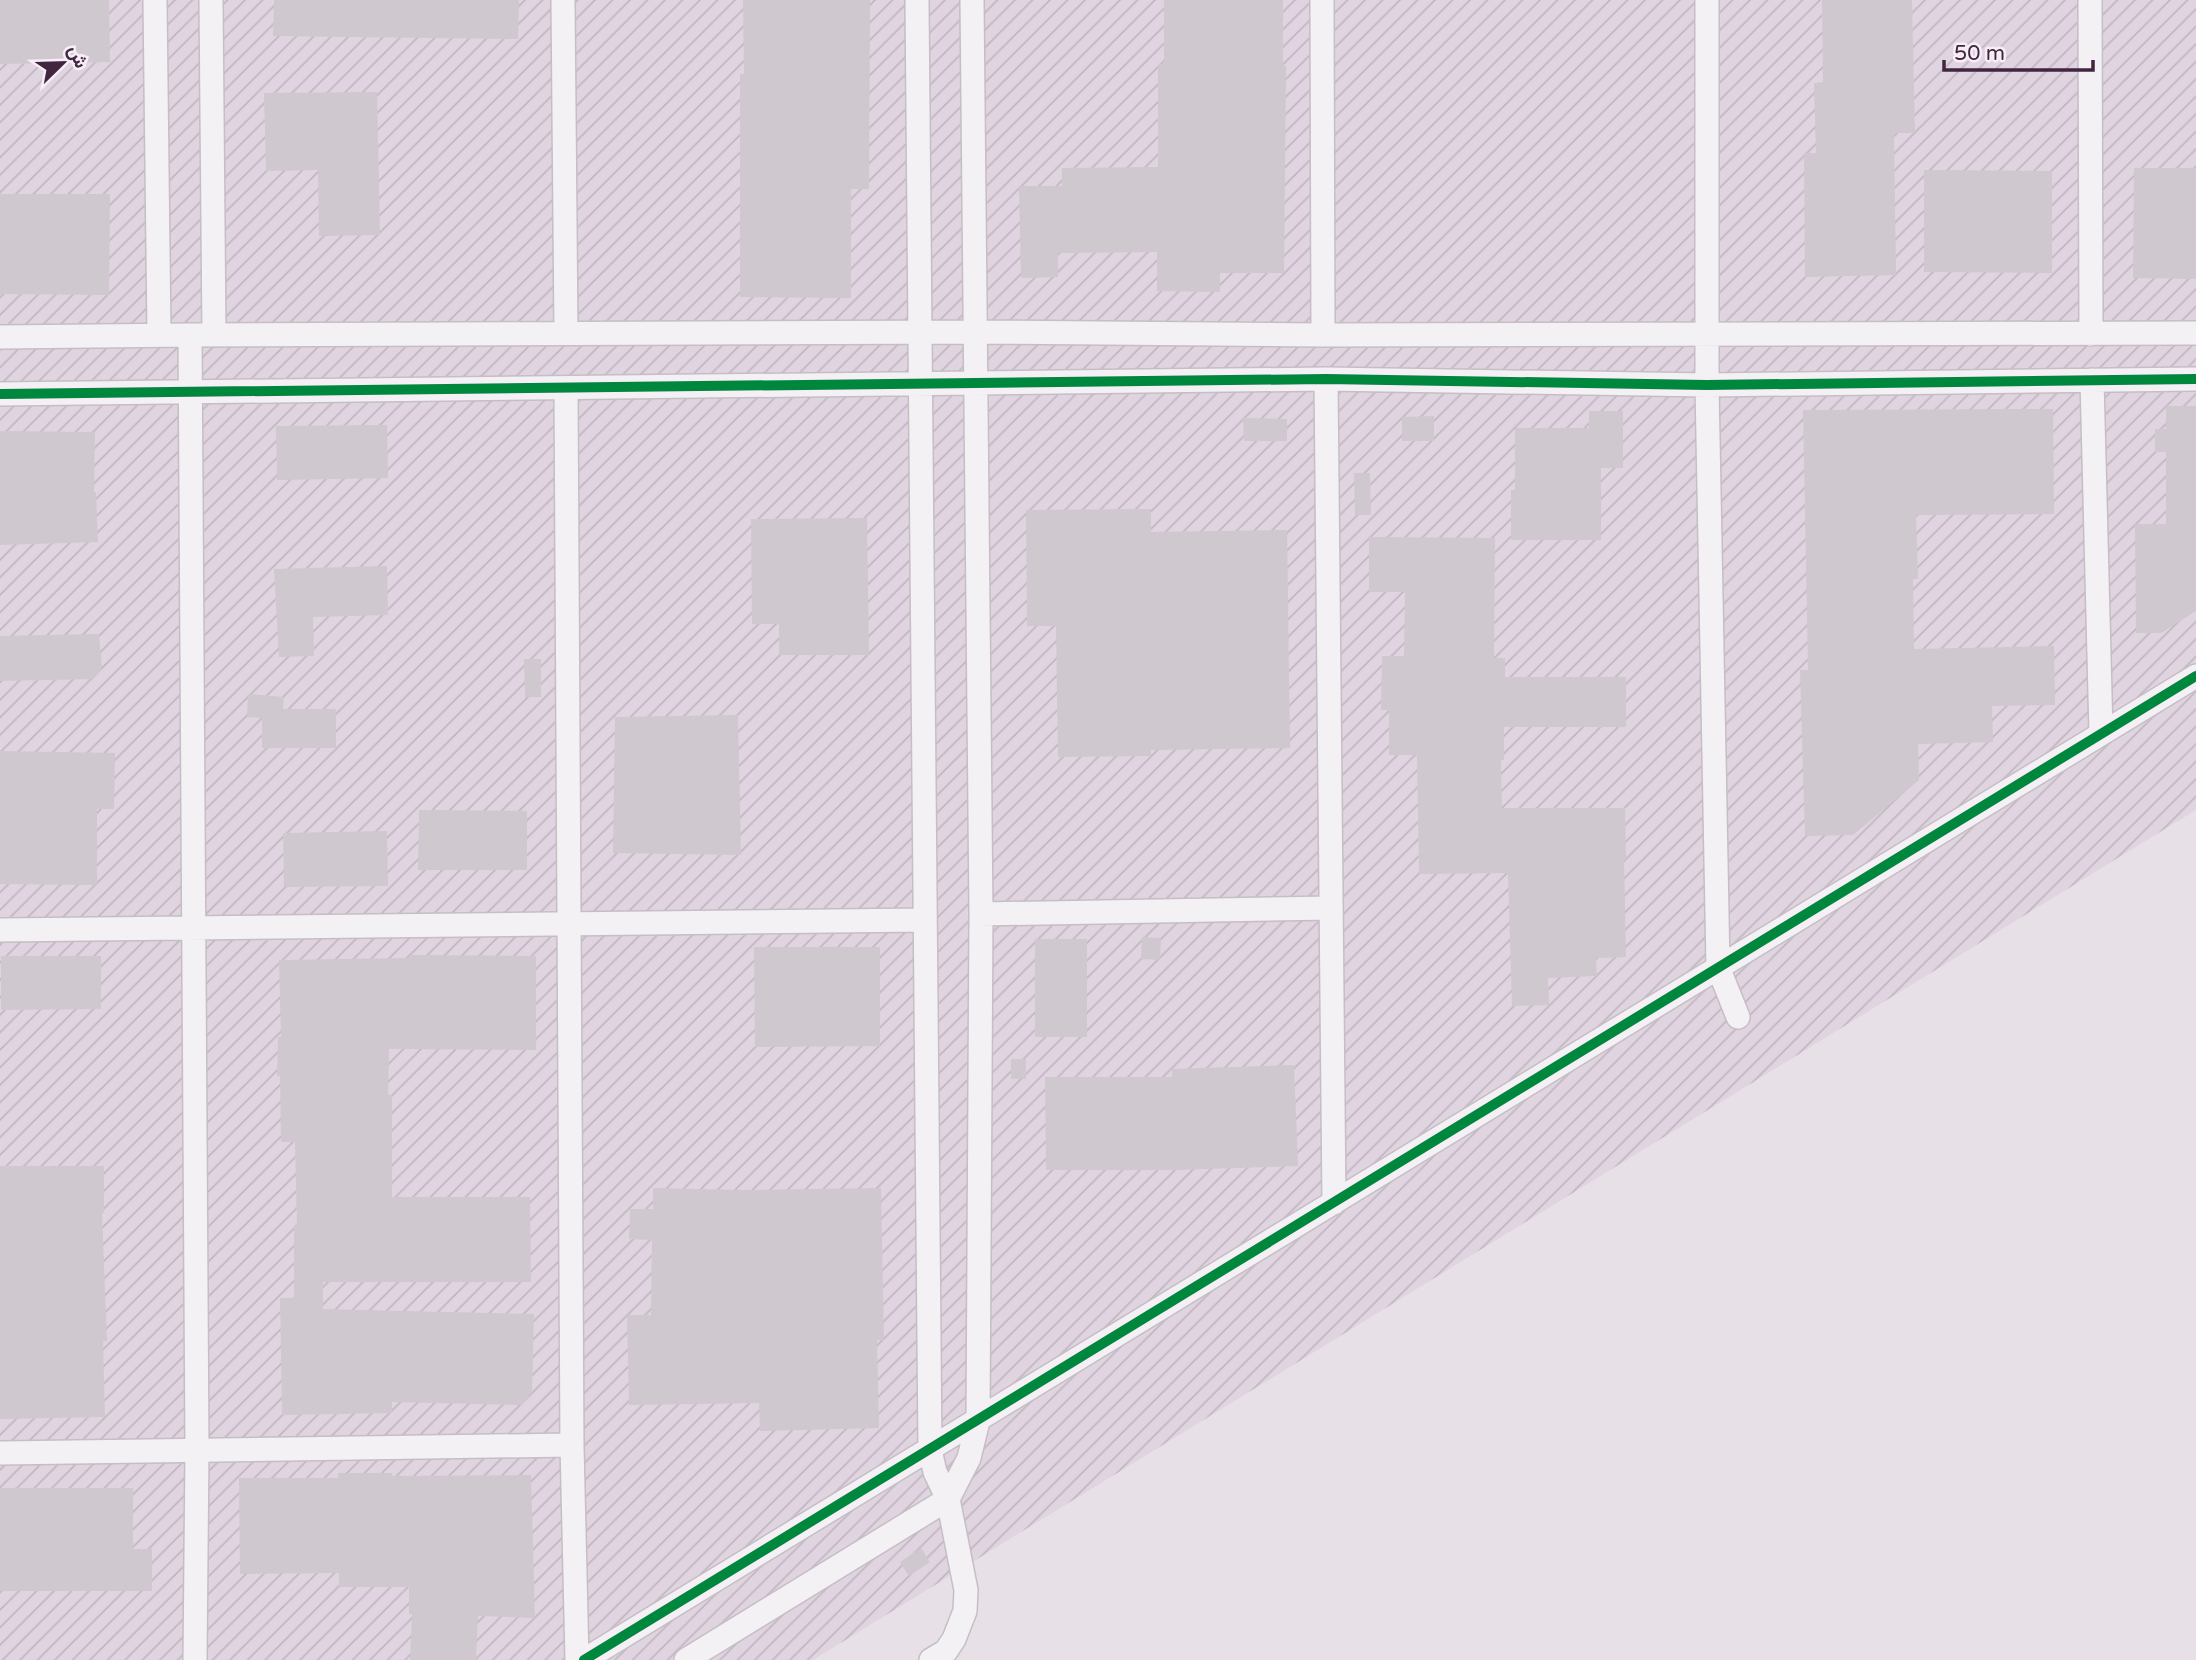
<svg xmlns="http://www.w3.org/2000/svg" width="2196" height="1660" viewBox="0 0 2196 1660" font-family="'Varela Round',Vazirmatn,sans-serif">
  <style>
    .industrial { fill: url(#industrial-furrows) }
    .building { fill: #cfc8cf }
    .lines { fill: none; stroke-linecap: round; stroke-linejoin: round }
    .minor-casing { stroke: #c5bec5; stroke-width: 26 }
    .minor { stroke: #f3f1f3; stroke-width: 23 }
    .cycleway-casing { stroke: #f7eef7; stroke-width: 15 }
    .cycleway { stroke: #00873e; stroke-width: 10 }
  </style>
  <defs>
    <pattern id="industrial-furrows" width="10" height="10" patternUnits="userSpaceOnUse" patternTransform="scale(1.75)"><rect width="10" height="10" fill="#e0d4e0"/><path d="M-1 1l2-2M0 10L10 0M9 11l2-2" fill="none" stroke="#c1b6c1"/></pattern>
  </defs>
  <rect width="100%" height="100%" fill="#e7e1e7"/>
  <path class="industrial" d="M0,0H2196V810L813,1660H0Z"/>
  <path class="building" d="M0,0H109L110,62L0,64Z
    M274,0H519L518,39L273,36Z
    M743,0H870L869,189H851V298L740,297V74H744Z
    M1164,0H1283V66H1286L1284,273H1220V292L1157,291V252L1058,253V277L1021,278L1019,186H1062V168L1158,167V64H1164Z
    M1822,0H1912L1915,133H1894L1896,275L1805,277L1804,153H1816L1814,83L1823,82Z
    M377,92L380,235L319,236L318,170L266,171L264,93Z
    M2134,168H2196V279L2133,278Z
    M1924,170L2052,171V273L1924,272Z
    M0,194H110L109,295L0,294Z
    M2166,406H2196V611L2161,633H2136L2135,524H2166V452H2155V429H2166Z
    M2053,409L2054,514L1916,515L1918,579H1913L1914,649L2054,646L2055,705L1992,706L1993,742L1918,744L1919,780L1853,835L1805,836L1800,670H1808L1803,410Z
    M1589,411H1623V468H1601V540H1511V490H1515V428H1589Z
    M1434,416V441H1402V417Z
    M1243,418L1287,419V441H1244Z
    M387,425L388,478L277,480L276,426Z
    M0,431L95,432L94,492H96L98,542L0,545Z
    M1354,473H1370L1371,515H1355Z
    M1151,509V532L1287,530L1290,748L1151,750V756L1058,757L1056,626H1027L1026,510Z
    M867,518L869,655H779V624H752L751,519Z
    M1369,537L1495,538L1494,658H1505V677H1626V727H1504V760H1501L1502,808H1625L1626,858H1624L1626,957L1596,958L1597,976L1548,978L1549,1005L1512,1006L1508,873L1419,874L1417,755H1389V710H1381L1382,656H1404L1405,592H1369Z
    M387,566L388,615L313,617L314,656L279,657L274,569Z
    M99,634L102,668L94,679L0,681V636Z
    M524,659H541V697H525Z
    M248,694L284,697L283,709H336V748H262V718L247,717Z
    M738,715L741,855L613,853L615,717Z
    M0,751L115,753L114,809H97V885L0,884Z
    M419,810L527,811V870H418Z
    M387,831L388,886L284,887L283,833Z
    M1142,937L1161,938L1160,960L1141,959Z
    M1035,939H1087V1037H1035Z
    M754,947H880V1046L755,1047Z
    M410,955L536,956V1050L389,1049L388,1095H392V1197H530L531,1282H323V1309L534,1314L532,1392L522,1405L392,1402V1413L282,1415L280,1298H294V1225H297L295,1142H281L280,1076H277L278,1037H281L279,960L410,958Z
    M1,956H101V1009L1,1010Z
    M1011,1059H1026V1079H1011Z
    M1294,1065L1298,1166L1175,1170H1046L1045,1077H1172V1069Z
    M0,1166H104V1213H102L107,1341H103L105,1417L0,1419Z
    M653,1188L742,1190L881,1188L884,1340H877L879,1428L760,1431L759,1403L629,1405L627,1315H651L652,1240L629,1239L630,1209H653Z
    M338,1473H392V1476L531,1475L535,1618L478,1616L476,1660H410L412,1614H409V1587H339V1573L240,1574L239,1478H338Z
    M0,1488H133V1549H152V1591H0Z
    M921,1548L930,1562L909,1576L900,1562Z"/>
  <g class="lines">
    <defs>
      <path id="minor" d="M155,0L159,335
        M211,0L214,335
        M563,0L566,333
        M917,0L930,1450L935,1472L948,1499L966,1590L965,1611L954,1639L946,1651L931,1660
        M1322,0L1323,335
        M1707,0V385L1718,967L1738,1017
        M2090,0L2091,334
        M190,335L197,1450L195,1660
        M0,337L190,335L975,332L1323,335L2196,333
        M1326,379L1334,1203
        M2092,380L2101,734
        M566,388L572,1445L577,1660
        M0,394L1326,379L1707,385L2196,379
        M981,914L1331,908
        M0,930L925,920
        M0,1453L572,1445
        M584,1660L2196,676
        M686,1660L948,1499L969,1458L978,1421L981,914L972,0"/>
    </defs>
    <use href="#minor" class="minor-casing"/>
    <use href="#minor" class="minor"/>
    <defs>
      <path id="cycleway" d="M0,394L1326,379L1707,385L2196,379
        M584,1660L2196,676"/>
    </defs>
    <use href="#cycleway" class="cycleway-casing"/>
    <use href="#cycleway" class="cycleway"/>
  </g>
  <g transform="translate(63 63) rotate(67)" stroke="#f7eef7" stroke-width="5" paint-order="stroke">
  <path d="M0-5L12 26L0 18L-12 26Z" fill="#422641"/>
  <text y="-10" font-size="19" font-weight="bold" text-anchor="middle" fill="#422641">ش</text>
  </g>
  <path d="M1944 60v10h149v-10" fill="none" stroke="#422641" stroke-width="3.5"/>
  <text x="1954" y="60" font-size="21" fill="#422641" stroke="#f7eef7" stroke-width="5" paint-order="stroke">50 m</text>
</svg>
